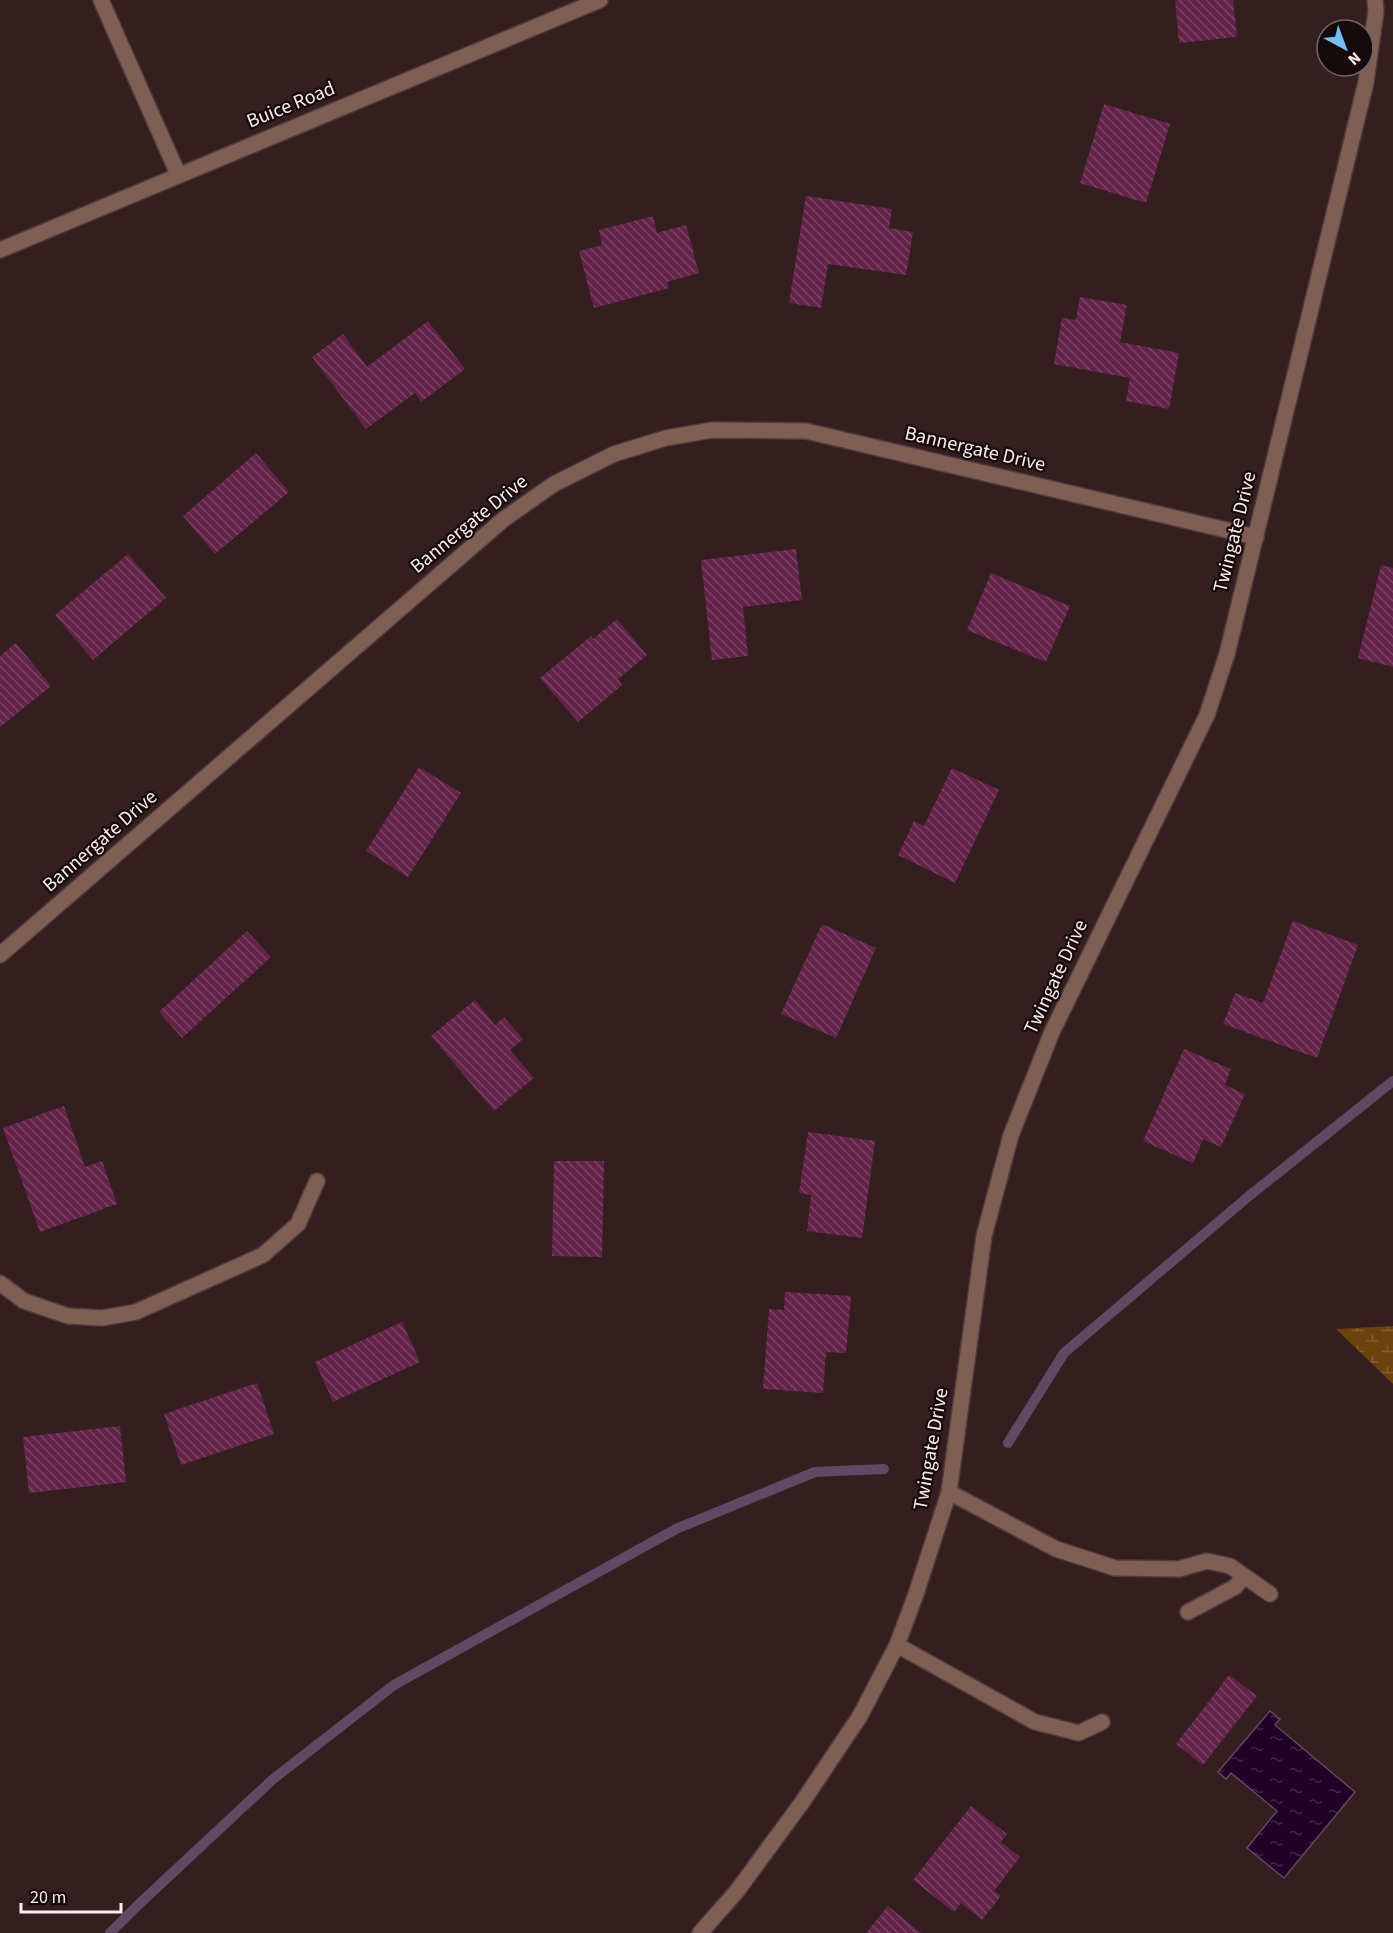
<svg xmlns="http://www.w3.org/2000/svg" width="1393" height="1933" viewBox="0 0 1393 1933" font-family="'Source Sans 3',sans-serif">
  <style>
    .wetland { fill: url(#wetland-marsh) }
    .water { fill: url(#water-ripples); stroke: #634863; stroke-width: 1.5 }
    .lines { fill: none; stroke-linecap: round; stroke-linejoin: round }
    .stream { stroke: #634863; stroke-width: 10 }
    .building { fill: url(#building-back-hatch) }
    .minor-casing { stroke: #503b3d; stroke-width: 18 }
    .minor { stroke: #7f5f53; stroke-width: 15 }
    .labels { text-anchor: middle; dominant-baseline: central; stroke-width: 4.5; stroke-linejoin: round; paint-order: stroke }
    .street-label { font-size: 20px; fill: #fceced; stroke: #150b0c }
  </style>
  <defs>
    <pattern id="wetland-marsh" width="20" height="14" patternUnits="userSpaceOnUse" patternTransform="scale(1.5)"><rect width="20" height="14" fill="#6b430f"/><path d="M1 5h8M5 5V1M11 12h8M15 12V8" fill="none" stroke="#815e32"/></pattern>
    <pattern id="water-ripples" width="26" height="14" patternUnits="userSpaceOnUse" patternTransform="scale(1.5)"><rect width="26" height="14" fill="#210128"/><path d="M2 4q2-2 4 0t4 0M15 11q2-2 4 0t4 0" fill="none" stroke="#422648"/></pattern>
    <pattern id="building-back-hatch" width="6" height="6" patternUnits="userSpaceOnUse" patternTransform="scale(1.5)"><rect width="6" height="6" fill="#642449"/><path d="M-1 5l2 2M0 0l6 6M5-1l2 2" fill="none" stroke="#7b4464"/></pattern>
  </defs>
  <rect width="100%" height="100%" fill="#341e20"/>
  <path class="wetland" d="M1393,1326V1384L1336,1329Z"/>
  <path class="water" d="M1270,1711L1280,1719L1275,1725L1355,1792L1284,1878L1247,1848L1277,1811L1231,1773L1226,1779L1218,1772Z"/>
  <g class="lines">
    <path class="stream" d="M1008,1443L1064,1353L1249,1196L1393,1081
      M110,1933L137,1906L272,1780L394,1685L676,1529L815,1472L884,1469"/>
  </g>
  <path class="building" d="M1175,0H1233L1237,37L1179,43Z
    M1104,104L1170,124L1146,203L1080,183Z
    M806,196L892,209L889,228L913,232L906,275L828,264L821,308L789,303Z
    M653,216L657,233L686,225L699,273L667,282L669,288L594,308L579,251L602,245L599,230Z
    M1080,297L1127,305L1120,342L1179,353L1169,409L1126,401L1130,378L1054,364L1062,318L1076,320Z
    M428,321L465,369L421,402L415,393L366,429L312,357L343,334L367,367Z
    M256,453L289,492L215,554L183,516Z
    M796,549L802,600L743,607L748,656L712,660L701,560Z
    M128,554L166,598L93,660L55,615Z
    M1381,565L1393,568V667L1358,658Z
    M991,573L1070,606L1046,662L967,630Z
    M617,619L647,655L618,679L622,685L578,722L540,678L591,636L593,639Z
    M16,643L51,686L0,727V656Z
    M419,767L461,793L408,877L366,851Z
    M952,768L999,790L955,883L898,855L914,821L924,826Z
    M1293,921L1358,945L1317,1058L1223,1024L1235,993L1263,1003Z
    M822,924L876,948L836,1038L781,1014Z
    M247,931L271,957L182,1038L159,1012Z
    M475,1000L495,1025L504,1017L523,1039L510,1050L534,1078L494,1111L431,1036Z
    M1184,1049L1231,1069L1225,1085L1245,1094L1221,1147L1203,1139L1193,1163L1143,1141Z
    M64,1106L85,1167L102,1161L117,1204L40,1232L3,1128Z
    M808,1132L875,1141L862,1238L807,1231L811,1195L799,1193Z
    M554,1161H604L602,1257L552,1256Z
    M785,1292L851,1296L846,1353L826,1352L823,1393L763,1389L769,1309L784,1310Z
    M402,1322L420,1362L333,1402L315,1362Z
    M257,1383L274,1434L181,1465L164,1414Z
    M120,1426L126,1482L29,1493L23,1437Z
    M1229,1675L1257,1696L1203,1765L1176,1744Z
    M971,1806L1007,1834L1001,1842L1020,1857L994,1891L1001,1896L982,1920L961,1903L954,1912L913,1880Z
    M888,1906L921,1933H866Z"/>
  <g class="lines">
    <defs>
      <path id="minor" d="M101,0L178,174
        M0,250L600,0
        M0,955L504,519L554,484L614,454L666,438L712,430L806,431L1256,537
        M0,1283L24,1301L68,1316L102,1318L136,1312L263,1255L298,1224L317,1181
        M949,1492L1056,1549L1115,1568L1179,1569L1207,1561L1230,1566L1270,1594
        M1188,1612L1235,1587L1244,1576
        M897,1645L1035,1722L1079,1733L1102,1722
        M700,1933L737,1891L801,1804L860,1716L897,1645L916,1594L949,1492L984,1236L1011,1135L1052,1032L1207,715L1227,654L1366,82L1376,11L1375,0"/>
    </defs>
    <use href="#minor" class="minor-casing"/>
    <use href="#minor" class="minor"/>
  </g>
  <g class="labels">
    <g class="street-label">
      <text transform="translate(291 105) rotate(-22)">Buice Road</text>
      <text transform="translate(975 449) rotate(13)">Bannergate Drive</text>
      <text transform="translate(469 524) rotate(-39)">Bannergate Drive</text>
      <text transform="translate(1235 532) rotate(-76)">Twingate Drive</text>
      <text transform="translate(100 841) rotate(-41)">Bannergate Drive</text>
      <text transform="translate(1056 977) rotate(-65)">Twingate Drive</text>
      <text transform="translate(931 1449) rotate(-80)">Twingate Drive</text>
    </g>
  </g>
  <g transform="translate(1345 48) rotate(139)"><circle r="28" fill="#150b0c" stroke="#716566" stroke-width="1.5"/>
  <path d="M0-4.5L10 22L0 15L-10 22Z" fill="#74c0f6"/>
  <text y="-9" font-size="16" font-weight="bold" text-anchor="middle" fill="#fceced">N</text>
  </g>
  <path d="M21 1903v9h100v-9" fill="none" stroke="#fceced" stroke-width="3"/>
  <text x="30" y="1903" font-size="18" fill="#fceced" stroke="#150b0c" stroke-width="4.5" paint-order="stroke">20 m</text>
</svg>
